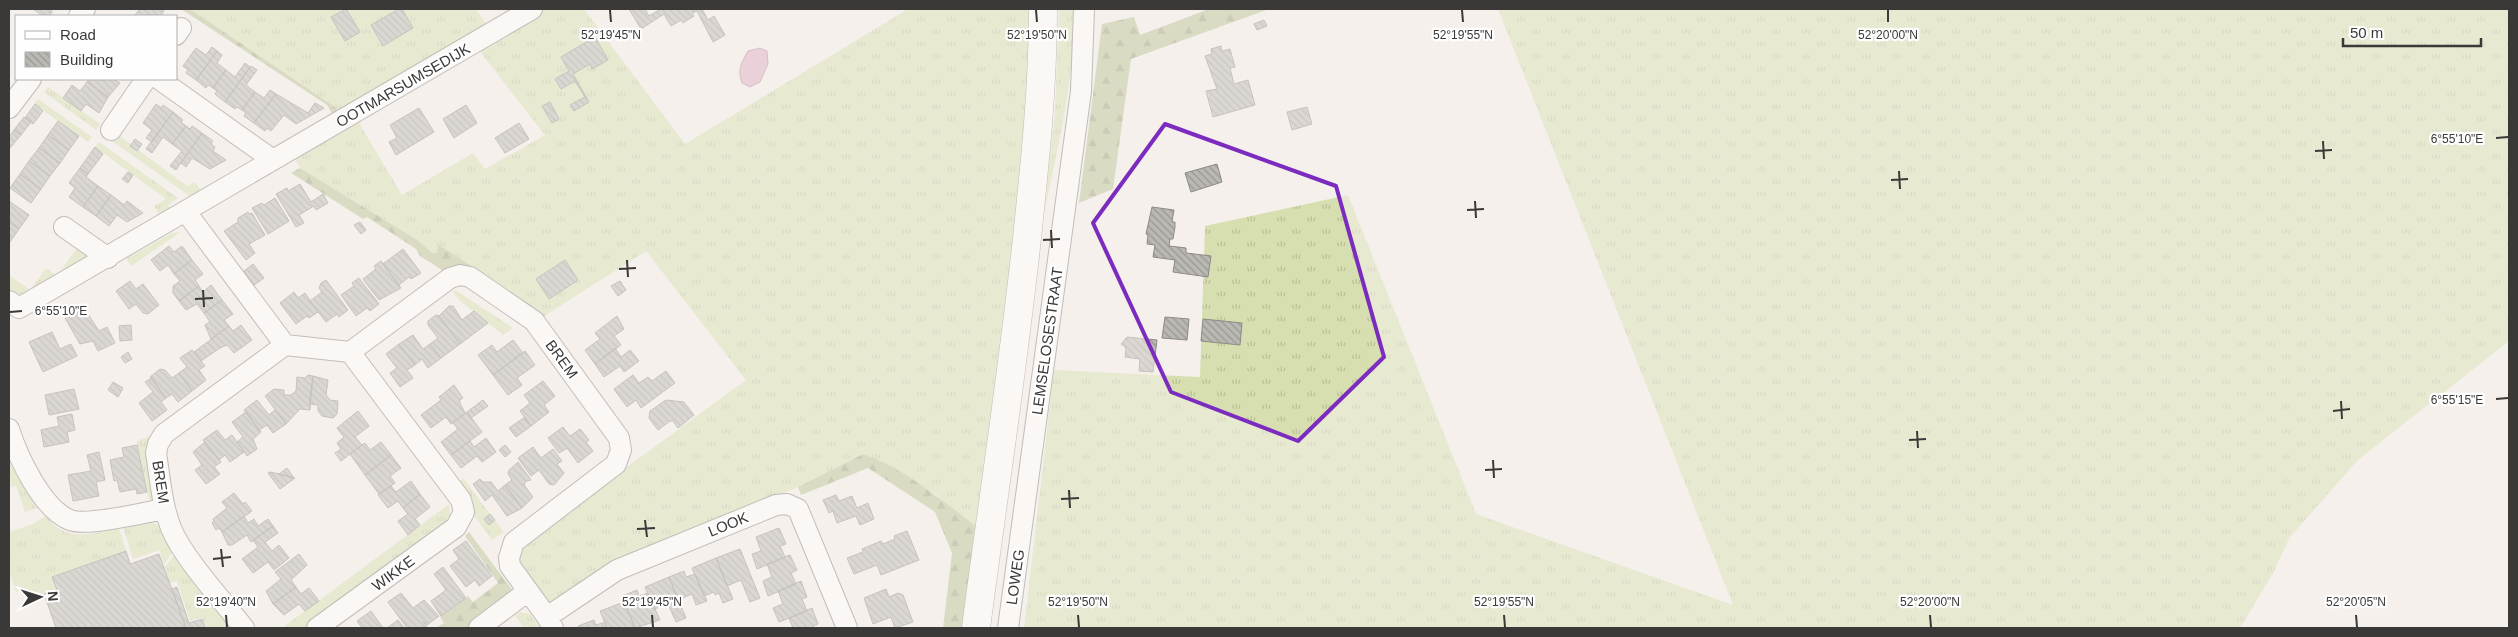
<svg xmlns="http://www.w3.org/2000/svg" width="2518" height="637" viewBox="0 0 2518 637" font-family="Helvetica,sans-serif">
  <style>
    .grass { fill: url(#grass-tufts) }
    .forest { fill: url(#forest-firs) }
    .water { fill: #dbaac0; stroke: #ab8897 }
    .building { fill: url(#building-back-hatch); stroke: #8d8a86 }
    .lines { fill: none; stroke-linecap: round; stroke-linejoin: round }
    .minor-casing { stroke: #837e7b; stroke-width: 22 }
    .primary-casing { stroke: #837e7b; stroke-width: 29 }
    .minor { stroke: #fff; stroke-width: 20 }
    .primary { stroke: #fff; stroke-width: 28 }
    .marked { fill: none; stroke: #7b2cbf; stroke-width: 4; stroke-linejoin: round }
    .ticks { fill: none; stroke: #3b3938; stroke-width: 2 }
    .labels { text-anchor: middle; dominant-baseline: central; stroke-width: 4.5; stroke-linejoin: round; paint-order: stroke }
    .street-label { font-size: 15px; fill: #3b3938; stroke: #fefefe }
    .ticks-label { font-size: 12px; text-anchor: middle; fill: #3b3938; stroke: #fefefe; stroke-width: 4.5; stroke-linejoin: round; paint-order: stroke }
  </style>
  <defs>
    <pattern id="grass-tufts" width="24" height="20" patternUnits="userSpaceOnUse" patternTransform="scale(1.25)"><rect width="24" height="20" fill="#d7dfb0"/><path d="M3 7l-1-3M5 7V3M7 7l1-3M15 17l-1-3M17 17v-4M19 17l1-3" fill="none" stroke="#b9c098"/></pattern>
    <pattern id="forest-firs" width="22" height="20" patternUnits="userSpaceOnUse" patternTransform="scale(1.25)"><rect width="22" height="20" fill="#b8c191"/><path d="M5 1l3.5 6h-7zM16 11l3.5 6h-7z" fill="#979e77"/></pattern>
    <pattern id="building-back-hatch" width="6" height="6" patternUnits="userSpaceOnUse" patternTransform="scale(1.25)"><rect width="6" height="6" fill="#bab8b3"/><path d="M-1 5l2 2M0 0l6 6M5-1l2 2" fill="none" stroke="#989793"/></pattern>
  </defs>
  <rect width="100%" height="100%" fill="#f5f0ec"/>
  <path class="grass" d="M190,9H476L489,28L339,113L335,107Z
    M543,9H584L685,144L908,9H1033L1032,88L981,530L948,507L937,495L863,454L798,487L721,519L554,601H547L517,561L523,543L746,380L646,251L546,315L439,246L436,253H432L419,241L300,168L293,155L356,118L402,195L473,153L485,169L545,135L477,48Z
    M1059,9H1075C1074,80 1058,148 1043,217L1055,113Z
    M1498,9H2509V341L2358,460L2290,537L2273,573L2240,628H1024L1054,370L1200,377L1205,226L1348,195L1476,514L1733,605Z
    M48,87L100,124L96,130L44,92Z
    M38,99L92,137L88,142L34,104Z
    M117,134L187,186L195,182L203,194L191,197L112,141Z
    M99,142L178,198L168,205L172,212L162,218L154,206L166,199L95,147Z
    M181,232L131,266L126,259L172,233Z
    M77,248L87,250L89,258L27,295L9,292V275L30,290L46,268L57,276Z
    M455,290L513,328L503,335L460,301L453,292Z
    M156,434L158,497L152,503L148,497L137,441Z
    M9,462L37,508L25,512L16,486L11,487Z
    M463,478L490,514L484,519L489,525L495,520L504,532L492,540L470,510L457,485Z
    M449,504L450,516L446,521L449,525L309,628H282Z
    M46,516C65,543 91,534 119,528L126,551L52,577L57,590L29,599L25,589L16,592L9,571V532L33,524Z
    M153,522L160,527L173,552L164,564L159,550L133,559L123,527Z
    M175,554L230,628H206L202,617L190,621L177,581L170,583L165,567Z
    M520,612L530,614L540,628H524L515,616Z"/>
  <path class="forest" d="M181,9H190L335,107L339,113L334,117L327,105Z
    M1209,9H1269L1131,59L1113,189L1079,203L1102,24L1134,17L1140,35Z
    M300,168L419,241L432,253H436L439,245L546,315L541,319L462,266L452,267L445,272L420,256L416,249L367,217L363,219L291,173Z
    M863,454C908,470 943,502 981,530L968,628H943L952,553L935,512L868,468L801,495L798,487Z
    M469,532L513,591L509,597L469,628H436L444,623L440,617L468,596L473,602L498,583L465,536Z"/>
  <path class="water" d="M760,48L767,51L768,64L760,82L750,87L742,83C737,70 741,63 748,51Z"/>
  <path class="building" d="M33,9H51L52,12L49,16H43Z
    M140,9H161L164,11L160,16H134Z
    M346,9L360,32L345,41L331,17Z
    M399,9H402L413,28L383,46L371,25Z
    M629,9H645L649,16L661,9H702L708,20L714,16L725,35L713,42L697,11L692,13L694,16L683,23L681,20L671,26L664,14L641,29Z
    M1264,20L1267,26L1257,30L1254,24Z
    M595,37L608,60L592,69L590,64L573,74L589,102L574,111L570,105L585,97L575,81L561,89L555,79L569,71L561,57Z
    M1221,46L1222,51L1230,49L1235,67L1230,68L1234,84L1248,80L1255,105L1213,117L1206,91L1217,89L1205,56L1212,54L1211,49Z
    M212,47L217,51L196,80L186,73L188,70L183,66L196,48L206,55Z
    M217,51L222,55L217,63L226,70L213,88L208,85L206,88L196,80Z
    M245,63L250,67L225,102L215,94L217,91L213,88L226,70L235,77Z
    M251,66L257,70L246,85L255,92L242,110L237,107L235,109L225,102Z
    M89,79H113L120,83L108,97L87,82Z
    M87,82L108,97L99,113L86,104L81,111L63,98L72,85L80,91Z
    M270,90L276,94L254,123L244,116L246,113L242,110L255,92L264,98Z
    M276,94L308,113L315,103L324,108L296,124L284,115L271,131L267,128L265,131L254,123Z
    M550,102L559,119L552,123L542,106Z
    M35,104L43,111L33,124L25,118Z
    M156,104L161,108L163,105L173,112L152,142L146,138L152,130L143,123Z
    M466,105L477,123L454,138L443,119Z
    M1307,107L1312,124L1292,130L1287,112Z
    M419,108L434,132L396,155L389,142L397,138L390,125Z
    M173,112L183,120L181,122L186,126L172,144L163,137L152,153L146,149Z
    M24,117L31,122L21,135L14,130Z
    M58,121L79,136L69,150L48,135Z
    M519,123L529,139L505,153L495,138Z
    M186,126L190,129L192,126L202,133L176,170L170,166L182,151L172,144Z
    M14,130L21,135L10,148L9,137Z
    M202,133L213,141L211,144L215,147L213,151L226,160L210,169L192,158L186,167L181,163Z
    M48,135L69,150L60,163L39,148Z
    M135,139L142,144L137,151L130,146Z
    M95,147L103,154L88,174L80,168Z
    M39,148L60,163L50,176L29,161Z
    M29,161L50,176L41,189L20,174Z
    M1217,164L1222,182L1191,192L1185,173Z
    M80,168L88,174L86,177L98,186L83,207L69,197L75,188L69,183Z
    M128,172L133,175L128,183L122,179Z
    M20,174L41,189L31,203L10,188Z
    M300,184L311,202L323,194L328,203L316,210L314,206L299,215L304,223L296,227L276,194L287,188L288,191Z
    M98,186L111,195L96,216L83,207Z
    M111,195L124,205L127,201L143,213L127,222L117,215L109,226L96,216Z
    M275,198L289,221L268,234L252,208L262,203L264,205Z
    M9,201L29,215L19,229L9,222Z
    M1152,207L1174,210L1172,222H1175V227L1173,239H1170L1169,246L1186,248V253L1211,256L1208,277L1173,272L1175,260L1153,257L1155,245L1147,244L1148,235L1146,234Z
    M248,212L249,214L252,213L265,235L249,244L255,253L246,260L224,231L238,222V218Z
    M9,222L19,229L10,242H9Z
    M360,222L366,230L361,234L354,225Z
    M169,246L174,252L182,246L192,260L174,274L168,265L160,271L151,260Z
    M403,249L421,273L411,279L409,277L399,285L383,264Z
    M192,260L203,274L195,280L199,286L179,301L173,293V286L180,281L174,274Z
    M565,260L578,280L549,299L536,279Z
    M381,261L401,288L379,300L363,279L376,269L374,266Z
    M253,264L264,278L254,285L244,271Z
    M359,278L379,304L370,311L367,308L356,316L341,295L354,286L352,283Z
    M326,280L348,310L339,317L337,314L326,322L310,301L322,292L319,288L321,283Z
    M130,281L136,289L143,284L159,305L148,314L143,313L136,304L129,309L116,291Z
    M620,281L626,290L618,296L611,286Z
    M211,285L222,300L204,313L197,304L186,310L179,301L199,286L203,292Z
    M294,292L298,298L305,293L318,312L309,318L307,316L296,324L280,303Z
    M222,300L233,314L224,320L229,326L211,339L205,325L210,322L204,313Z
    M449,306H453L462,320L474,311L488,323L460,344L439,316Z
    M86,311L99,331L107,327L115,343L98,351L93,341L80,344L65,318L78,312L79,314Z
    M436,315L439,316L460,344L441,358L430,344L438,338L428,325V321Z
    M617,316L624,329L614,336L621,345L595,364L585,350L600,339L595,333Z
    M1165,317L1189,319L1187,340L1162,338Z
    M1203,319L1242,323L1240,345L1201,341Z
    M131,325L132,340L120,341L119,326Z
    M241,325L252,340L234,353L227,345L220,348L201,361L194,352L229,326L233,331Z
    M52,332L60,349L71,344L77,356L43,372L29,342Z
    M413,335L423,349L430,344L441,358L428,368L422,359L415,365L399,344Z
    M1127,337L1157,340L1153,372L1139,371L1140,359L1125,357L1126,348L1121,344Z
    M513,340L523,353L493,375L478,355L492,345L497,352Z
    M399,344L415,365L407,370L413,378L400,387L390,373L397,368L386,354Z
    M615,348L621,357L630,350L639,361L624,372L620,366L604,377L595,364Z
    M192,350L205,366L199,370L206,380L192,391L179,373L187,367L180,358Z
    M525,351L535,365L517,378L522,385L508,395L493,375Z
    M128,352L132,359L125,363L121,357Z
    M160,369L165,370L172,378L179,373L192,391L178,402L172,394L166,398L150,377Z
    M666,371L675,383L641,408L636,400L627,407L614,389L633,375L639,383L648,377L652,381Z
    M308,375L313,376L310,410L300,409L286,424L265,396L274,389L284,390V395H291L296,391L297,377L305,378Z
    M313,376L328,380L326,395L330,400L338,401L337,414L333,418L322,416L318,411V405L309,404Z
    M152,378L166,398L161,402L167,410L152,421L139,403L153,392L145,382Z
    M543,381L555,396L544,405L549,412L531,426L520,411L530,403L524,395Z
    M113,382L123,388L118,397L108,390Z
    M454,385L463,398L459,401L465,413L451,424L446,417L431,428L421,415L441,400L439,397Z
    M74,389L79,409L49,415L45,395Z
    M257,400L269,415L275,410L286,424L273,433L267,425L259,430L244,410Z
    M483,400L488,406L471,418L467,412Z
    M666,400L684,402L694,415L678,428L673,421H670L658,430L649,418L650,411Z
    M358,411L369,426L355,437L362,445L341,461L335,453L341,449L337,443L344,437L337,428Z
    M246,412L261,432L253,439L257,449L247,456L237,442L243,437L232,422Z
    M467,412L482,432L451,455L441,442L458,429L453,423Z
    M72,414L75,430L67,432L69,442L44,447L41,430L59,426L57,417Z
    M525,417L531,426L516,437L509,428Z
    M563,427L570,436L580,429L589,440L586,442L593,451L578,463L567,448L559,453L548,438Z
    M217,430L225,440L232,435L244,452L230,462L225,455L219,460L203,440Z
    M486,438L496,452L482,462L477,456L461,468L451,455L470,441L474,447Z
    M205,442L221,462L214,467L220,474L206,484L195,470L202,465L193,452Z
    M381,442L391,455L365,475L350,454L365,443L370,450Z
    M137,445L147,492L137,494L136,489L120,492L117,480L114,481L110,460L124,457L122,448Z
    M505,445L511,452L505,457L499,450Z
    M533,447L541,458L553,449L562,461L557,464L564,473L554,485L549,484L539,470L531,476L518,458Z
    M99,452L105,480L96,482L99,496L73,501L68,475L91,471L87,455Z
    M391,455L401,468L390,476L395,483L379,494L365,475Z
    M518,462L531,480L526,481L524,485L533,497L522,508L505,485L512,480L508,474L509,470Z
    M287,468L294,478L279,474Z
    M270,472L279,474L295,478L280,489L268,473Z
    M480,479L483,482H491L498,491L505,485L522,508L507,516L492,495L485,501L473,484Z
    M411,481L420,494L403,508L398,501L388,508L378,495L391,486L396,492Z
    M234,493L243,504L245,502L252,511L222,532L219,528L216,530L212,523L214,521L213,519L227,508L222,502Z
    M420,494L430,507L415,519L420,525L408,535L398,521L408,514L403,508Z
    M836,495L839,501L852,496L857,508L868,503L874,519L860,525L856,516L837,523L833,511L829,513L823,500Z
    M490,514L495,520L489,525L484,519Z
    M244,516L248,523L254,519L258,526L268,519L273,526L251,542L247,535L232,545H228L222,532Z
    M273,526L278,533L265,542L272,551L279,545L289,558L274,570L268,562L253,573L242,559L258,547L253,540Z
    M779,528L786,544L780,546L785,557L757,569L752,554L761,551L756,537Z
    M907,531L919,560L881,575L877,565L854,574L847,558L863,552L862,549L881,541L883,544L895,539L894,536Z
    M466,541L492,576L479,586L475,580L466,587L450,566L459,559L453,550Z
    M740,549L760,598L750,602L741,580L727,586L716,558Z
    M126,551L130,564L159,554L186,628H56L44,594L57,590L52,577Z
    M299,554L307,565L291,580L296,587L273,604L266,591L281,579L275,572Z
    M790,555L797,570L791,573L796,584L768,596L763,581L772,577L767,564Z
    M716,558L733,599L723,603L719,593L715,595L714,592L704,596L692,568Z
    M443,567L466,598L441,616L431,601L446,590L434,574Z
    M684,571L686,577L695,574L707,601L696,605L692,594L678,600L669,577Z
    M669,577L686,618L676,622L668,604L654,609L645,587Z
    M801,581L807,597L802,599L807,611L779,622L773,608L783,604L778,591Z
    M177,587L189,623L202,619L205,628H186L172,589Z
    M296,587L301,594L309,588L319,601L305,611L299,604L284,615L273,604Z
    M886,589L889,597L898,593L903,595L913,622L895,628L891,617L873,624L864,598Z
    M637,590L639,596L648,593L660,620L635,628L622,596Z
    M401,593L413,608L424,600L439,616L427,625L423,621L427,628H407L388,602Z
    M624,602L635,628H607L600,611Z
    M812,608L818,624L813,626L814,628H793L789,618Z
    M371,611L383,628H362L357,621Z
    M398,620L404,628H387Z
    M594,620L596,625L605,622L607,628H579L578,626Z"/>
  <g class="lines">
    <defs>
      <path id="minor" d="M79,16L85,9
        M176,35L181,28
        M159,79L273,160
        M9,108L31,79
        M111,130L146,79
        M186,212L285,345
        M64,227L108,258
        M9,301L19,308L532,9
        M350,352L450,278L460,275L470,277L534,321L619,438L621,450L616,464L514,542L509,558L510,566L547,617L553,628
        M9,429C18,457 42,509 70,520C87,527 145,512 165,509
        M547,617L617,570L776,505L787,504L798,509L847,628
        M244,628C224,602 183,558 171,528C162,505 160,478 156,453L158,444L164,434L285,345L350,352L461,500L464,512L456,527L317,628
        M479,628L528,591
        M1008,628L1081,91L1084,9"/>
      <path id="primary" d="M976,628C993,498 1013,369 1027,238C1035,162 1043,86 1043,9"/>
    </defs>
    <use href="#minor" class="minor-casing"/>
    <use href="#primary" class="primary-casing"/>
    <use href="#minor" class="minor"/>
    <use href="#primary" class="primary"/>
  </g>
  <path d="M0 0H2518V637H0ZM1165,124L1336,186L1384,357L1298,441L1171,392L1093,223Z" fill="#f5f0ec" fill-opacity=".55" fill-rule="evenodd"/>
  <path class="marked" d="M1165,124L1336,186L1384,357L1298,441L1171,392L1093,223Z"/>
  <path class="ticks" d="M610,10L611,22M1036,10L1037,22M1462,10L1463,22M1888,10V22M2496,138L2508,137M2323,141L2324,159M2315,151L2332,150M1899,171L1900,189M1891,180L1908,179M1475,201L1476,218M1467,210L1484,209M1051,230L1052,248M1043,240L1060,239M627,260L628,277M619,269L636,268M203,290L204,307M195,299L213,298M10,312L22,311M2496,399L2508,398M2341,401L2342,419M2333,411L2350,409M1917,431L1918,448M1909,440L1926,439M1493,460L1494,478M1485,470L1502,469M1069,490L1070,508M1061,499L1079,498M645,520L647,537M637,529L655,528M221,549L223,567M213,559L231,557M226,615L227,627M652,615L653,627M1078,615L1079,627M1504,615L1505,627M1930,615L1931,627M2356,615L2357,627"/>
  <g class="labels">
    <g class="street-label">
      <text transform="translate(403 85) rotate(-30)">OOTMARSUMSEDIJK</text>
      <text transform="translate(1047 341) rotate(-82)">LEMSELOSESTRAAT</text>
      <text transform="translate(562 359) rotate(54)">BREM</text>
      <text transform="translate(161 482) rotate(81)">BREM</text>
      <text transform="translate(728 524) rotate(-22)">LOOK</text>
      <text transform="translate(393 573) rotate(-36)">WIKKE</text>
      <text transform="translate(1015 577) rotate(-82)">LOWEG</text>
    </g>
  </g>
  <g class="ticks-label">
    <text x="611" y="39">52°19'45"N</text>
    <text x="1037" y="39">52°19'50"N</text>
    <text x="1463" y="39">52°19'55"N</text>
    <text x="1888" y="39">52°20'00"N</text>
    <text x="2457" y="143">6°55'10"E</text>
    <text x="61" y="315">6°55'10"E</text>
    <text x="2457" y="404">6°55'15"E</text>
    <text x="226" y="606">52°19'40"N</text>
    <text x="652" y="606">52°19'45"N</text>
    <text x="1078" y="606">52°19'50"N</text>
    <text x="1504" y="606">52°19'55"N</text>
    <text x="1930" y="606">52°20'00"N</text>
    <text x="2356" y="606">52°20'05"N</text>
  </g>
  <rect width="2518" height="637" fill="none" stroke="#3b3938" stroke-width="20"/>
  <rect x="15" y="15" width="162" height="65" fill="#fefefe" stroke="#b0afaf"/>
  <rect x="25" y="31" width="25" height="8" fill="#ffffff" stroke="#b0afaf"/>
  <text x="60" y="40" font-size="15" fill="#3b3938">Road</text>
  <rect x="25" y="52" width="25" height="15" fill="url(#building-back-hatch)" stroke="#b0afaf"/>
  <text x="60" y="65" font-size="15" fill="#3b3938">Building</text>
  <g transform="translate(40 597) rotate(86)" stroke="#fefefe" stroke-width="4" paint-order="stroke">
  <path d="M0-4L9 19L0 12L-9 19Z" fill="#3b3938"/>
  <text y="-8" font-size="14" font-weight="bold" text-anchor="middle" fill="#3b3938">N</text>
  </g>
  <path d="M2343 38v8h138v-8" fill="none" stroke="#3b3938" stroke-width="2.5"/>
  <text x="2350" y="38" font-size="15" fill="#3b3938" stroke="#fefefe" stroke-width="4" paint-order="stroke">50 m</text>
</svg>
